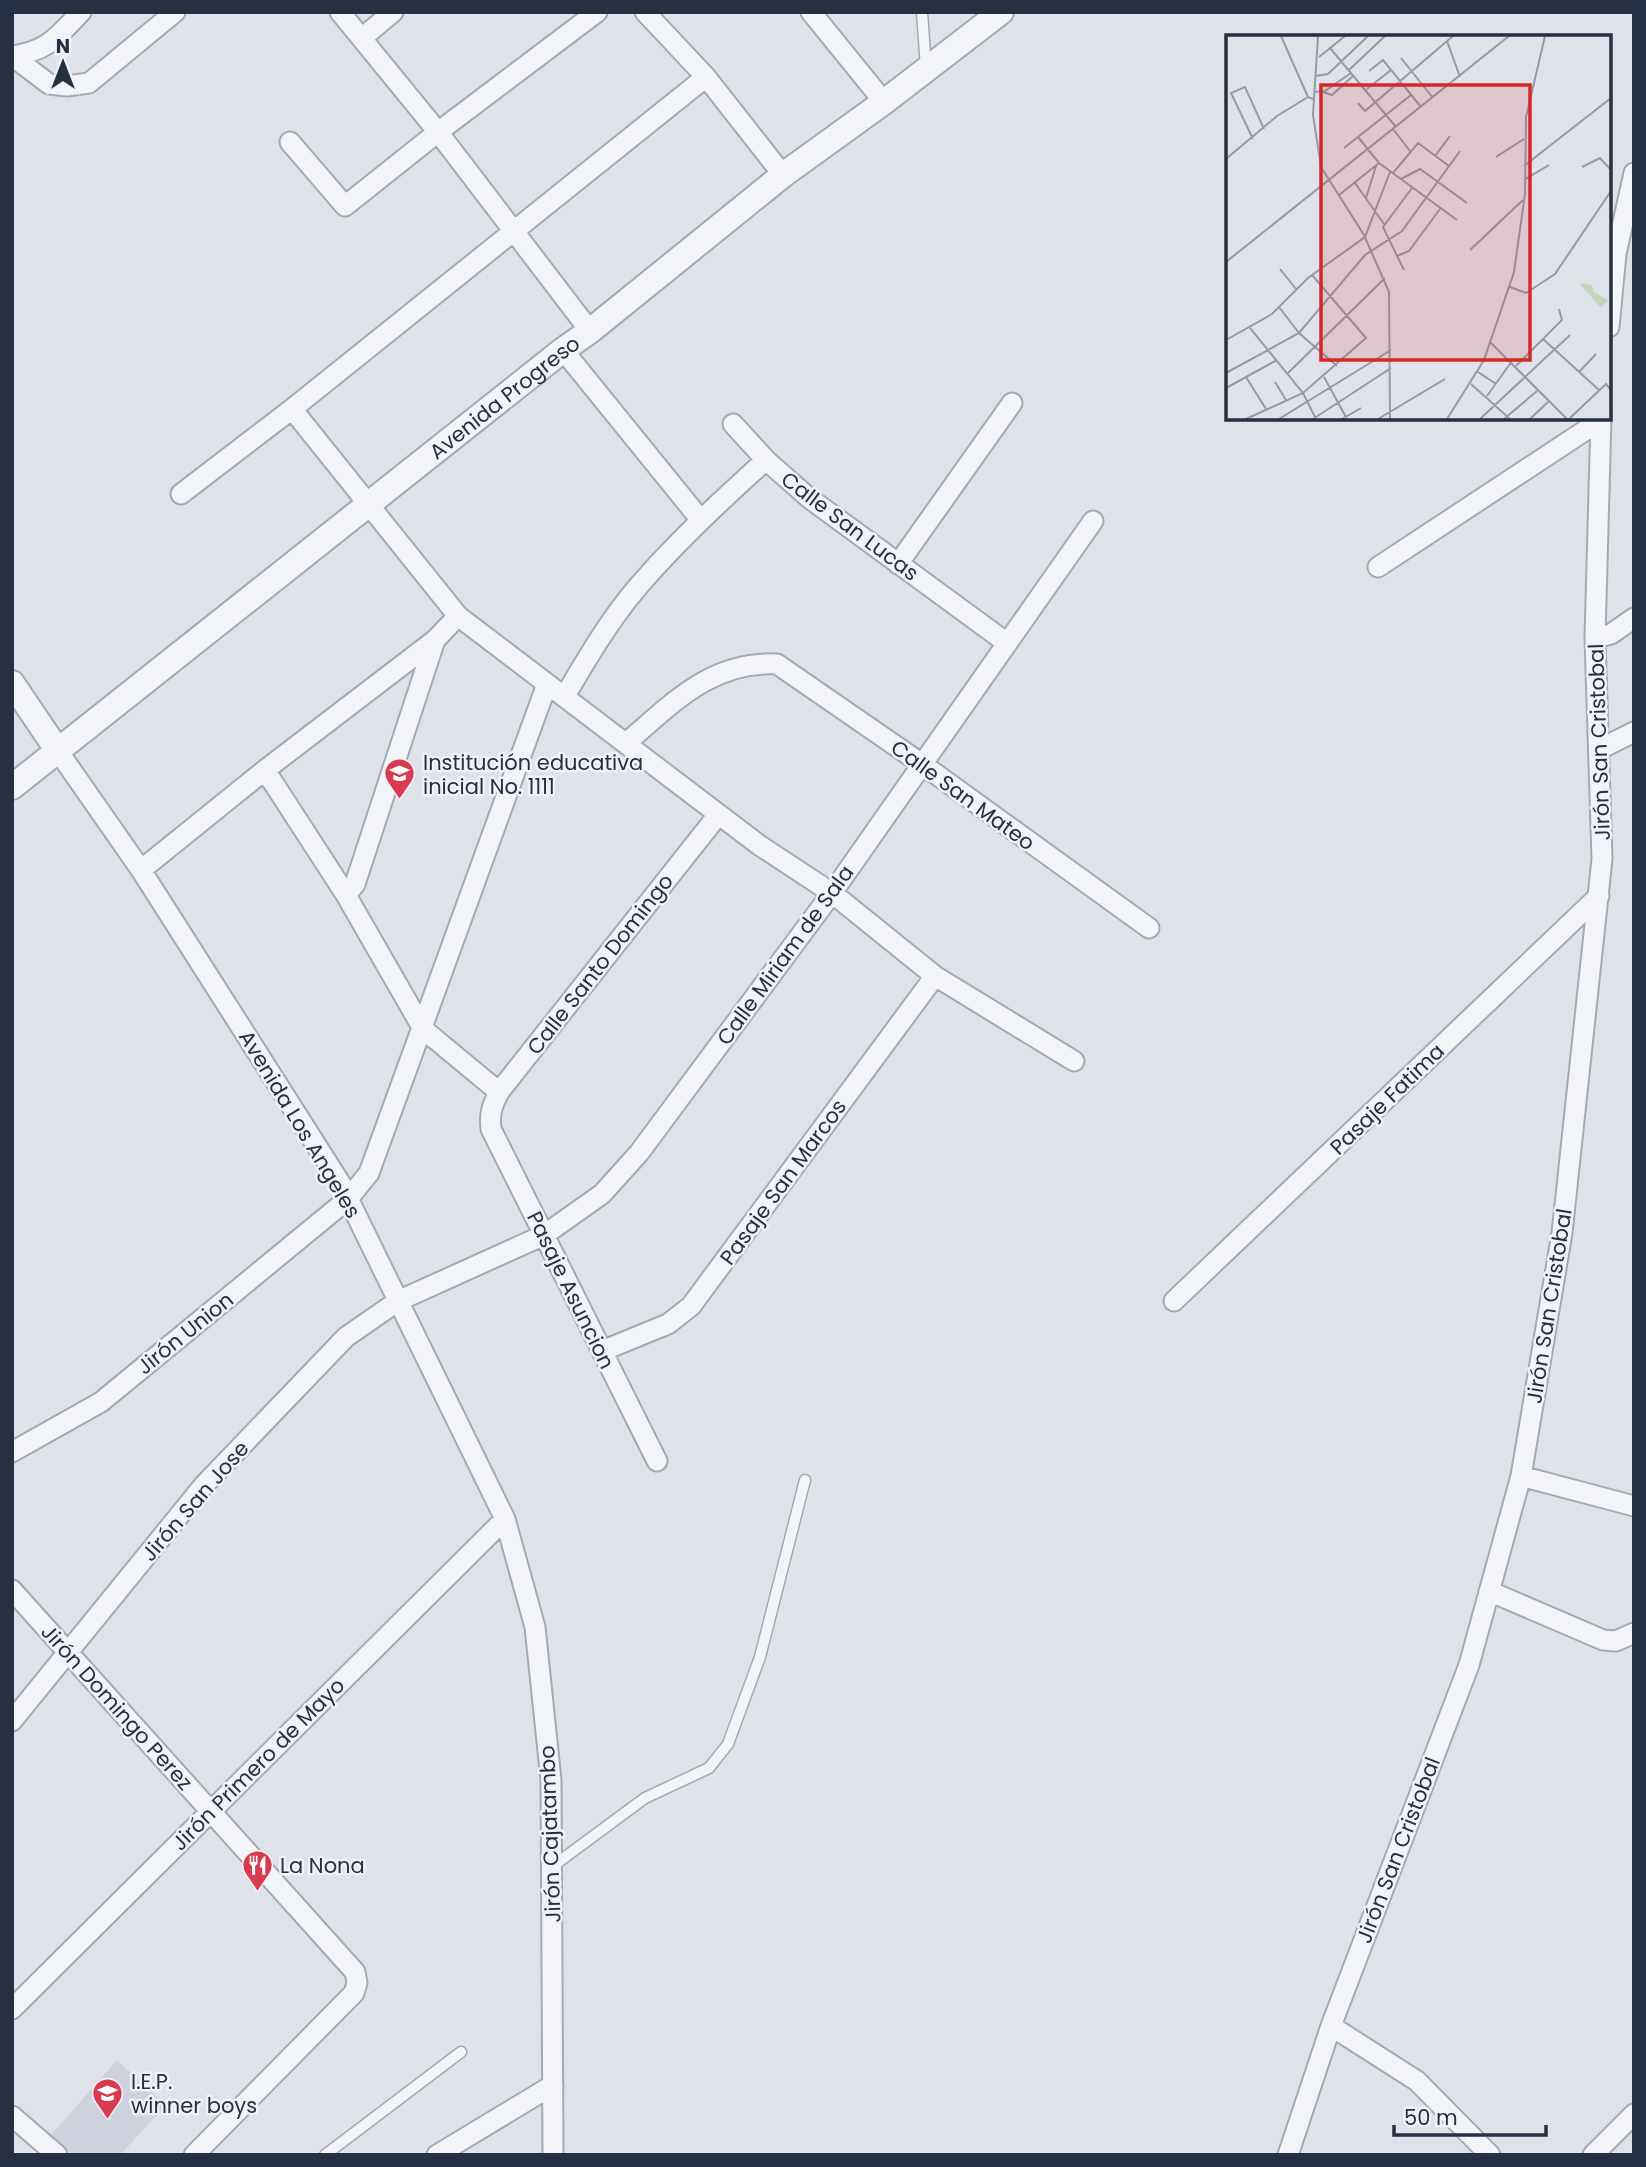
<svg xmlns="http://www.w3.org/2000/svg" width="1646" height="2167" viewBox="0 0 1646 2167" font-family="Poppins,sans-serif">
  <style>
    .built { fill: #cdd2dc }
    .lines { fill: none; stroke-linecap: round; stroke-linejoin: round }
    .service-casing { stroke: #a4aab4; stroke-width: 13 }
    .minor-casing { stroke: #a4aab4; stroke-width: 23 }
    .tertiary-casing { stroke: #a4aab4; stroke-width: 28 }
    .service { stroke: #f2f4f7; stroke-width: 10 }
    .minor { stroke: #f2f4f7; stroke-width: 19 }
    .tertiary { stroke: #f2f4f7; stroke-width: 24 }
    .labels { text-anchor: middle; dominant-baseline: central; stroke-width: 5; stroke-linejoin: round; paint-order: stroke }
    .street-label { font-size: 21px; fill: #263042; stroke: #eff2f7 }
    .poi-label { font-size: 21px; fill: #263042; stroke: #eff2f7; text-anchor: start }
    .inset-road { fill: none; stroke: #959ba6; stroke-width: 2 }
    .view { fill: #d62828; fill-opacity: 0.15; stroke: #d62828; stroke-width: 3.5 }
    .inset-edge { fill: none; stroke: #263042; stroke-width: 3.5 }
  </style>
  <rect width="100%" height="100%" fill="#dfe3e9"/>
  <path class="built" d="M117,2060L166,2105L120,2155H73L50,2136Z"/>
  <g class="lines">
    <defs>
      <path id="service" d="M922,12L926,68
        M553,1866L645,1798L709,1768L728,1744L760,1657L805,1480
        M325,2155L461,2052"/>
      <path id="minor" d="M340,12L438,132L590,331
        M645,12L706,77L783,175
        M811,12L884,102
        M362,38L393,12
        M12,56L49,84L67,86L89,83L175,12
        M12,56C48,51 57,37 81,12
        M290,142L345,206L438,132L597,12
        M1609,327L1616,254L1634,173
        M563,350L700,519
        M292,409L458,616L759,845L832,893L935,976L1074,1061
        M733,424L766,460
        M181,494L292,409L706,77
        M898,564L1012,403
        M1378,567L1601,420
        M1595,638L1611,634L1634,618
        M565,696C586,660 609,621 636,589C676,542 720,501 766,460L809,498L1007,643
        M626,743C673,703 711,661 777,664L922,764L1149,928
        M1600,749L1634,732
        M58,751L141,870L341,1184L505,1519L535,1627L551,1780L553,2155
        M265,770L346,895L423,1029L499,1092
        M141,870L265,770L435,640L458,616
        M346,895L355,884L435,640
        M1174,1301L1599,896
        M602,1351L668,1324L691,1306L935,976
        M12,1452L101,1402L348,1199L369,1173L547,684
        M657,1461L491,1129C489,1114 492,1106 499,1092L718,815
        M1521,1476L1634,1506
        M12,1590L355,1972L357,1983L354,1993L194,2155
        M1489,1591L1603,1640L1616,1641L1634,1633
        M12,1721L204,1485L346,1337L398,1301L544,1235L602,1194L639,1153L832,893L1093,521
        M12,2009L505,1519
        M1331,2026L1417,2081L1490,2155
        M12,2116L57,2155
        M437,2155L553,2085
        M1288,2155L1331,2026L1469,1665L1521,1476L1562,1233L1602,859L1595,638L1601,418
        M1593,2155L1634,2114"/>
      <g id="tertiary">
        <path d="M12,683L58,751"/>
        <path id="s1" d="M12,787L563,350L590,331L783,175L884,102L1001,12"/>
      </g>
    </defs>
    <use href="#service" class="service-casing"/>
    <use href="#minor" class="minor-casing"/>
    <use href="#tertiary" class="tertiary-casing"/>
    <use href="#service" class="service"/>
    <use href="#minor" class="minor"/>
    <use href="#tertiary" class="tertiary"/>
  </g>
  <defs>
    <symbol id="school-pin" viewBox="-11 -11 22 30"><path d="M0 17L-7.5 6A9.5 9.5 0 1 1 7.5 6Z" fill="#d93a4f" stroke="#eff2f7"/><path d="M0-5L7-2L0 1L-7-2ZM-4 1L0 2.5L4 1V4Q0 6-4 4Z" fill="#fff"/></symbol>
    <symbol id="restaurant-pin" viewBox="-11 -11 22 30"><path d="M0 17L-7.5 6A9.5 9.5 0 1 1 7.5 6Z" fill="#d93a4f" stroke="#eff2f7"/><path d="M-5-6h1v4h1v-4h1v4h1v-4h1v5L-1.5 .5V6h-2V.5L-5-1ZM5-6V6H3V1.5H1.5Q1.5-4 5-6Z" fill="#fff"/></symbol>
  </defs>
  <g fill-rule="evenodd">
    <use href="#school-pin" x="382" y="756" width="35" height="47"/>
    <use href="#restaurant-pin" x="240" y="1848" width="35" height="47"/>
    <use href="#school-pin" x="90" y="2076" width="35" height="47"/>
  </g>
  <g class="labels">
    <g class="street-label">
      <text stroke="none"><textPath href="#s1" startOffset="628">Avenida Progreso</textPath></text>
      <text transform="translate(850 526) rotate(37)">Calle San Lucas</text>
      <text transform="translate(1599 742) rotate(-92)">Jirón San Cristobal</text>
      <text transform="translate(963 795) rotate(36)">Calle San Mateo</text>
      <text transform="translate(785 955) rotate(-54)">Calle Miriam de Sala</text>
      <text transform="translate(600 964) rotate(-52)">Calle Santo Domingo</text>
      <text transform="translate(1387 1099) rotate(-44)">Pasaje Fatima</text>
      <text transform="translate(300 1124) rotate(59)">Avenida Los Angeles</text>
      <text transform="translate(783 1182) rotate(-54)">Pasaje San Marcos</text>
      <text transform="translate(571 1290) rotate(64)">Pasaje Asuncion</text>
      <text transform="translate(1549 1306) rotate(-81)">Jirón San Cristobal</text>
      <text transform="translate(185 1333) rotate(-39)">Jirón Union</text>
      <text transform="translate(195 1501) rotate(-49)">Jirón San Jose</text>
      <text transform="translate(117 1707) rotate(48)">Jirón Domingo Perez</text>
      <text transform="translate(258 1764) rotate(-45)">Jirón Primero de Mayo</text>
      <text transform="translate(550 1834) rotate(-92)">Jirón Cajatambo</text>
      <text transform="translate(1398 1850) rotate(-69)">Jirón San Cristobal</text>
    </g>
    <g class="poi-label">
      <text x="423" y="762">Institución educativa<tspan x="423" dy="24">inicial No. 1111</tspan></text>
      <text x="280" y="1865">La Nona</text>
      <text x="131" y="2081">I.E.P.<tspan x="131" dy="24">winner boys</tspan></text>
    </g>
  </g>
  <g transform="translate(1226 35)">
    <rect width="385" height="385" fill="#dfe3e9"/>
    <path d="M353,248L366,250L368,257L382,265L375,273Z" fill="#c4d4bf"/>
    <path class="inset-road" d="M55,1L82,62M92,1L87,80L95,132L138,200L163,257L164,384M221,6L234,42M104,13L170,92M93,22L119,1M175,23L207,63M123,35L159,1M143,36L157,25L195,72M90,41L102,39L142,1M141,54L165,35M88,57L99,56L125,38M97,57L106,60L128,40M132,68L139,76L227,1M167,94L184,116M132,102L153,128L231,185M27,104L5,58L19,52L38,94M118,113L185,60M209,121L224,101M270,122L298,104M0,124L51,81L82,62L87,64M298,131L385,63M356,132L374,123L385,135M167,138L192,108L223,131M175,144L194,134L241,168M298,145L323,130M129,148L158,189M113,160L153,128M140,163L150,131M244,215L297,165M171,221L183,216L214,174M0,227L283,1M54,234L70,254M178,235L157,192L186,153M284,252L300,258L329,239L385,156M53,272L73,298L111,331M24,293L77,358L90,384M317,304L373,355M0,305L46,279L82,243L139,202L164,137M264,307L341,384M290,331L336,285L333,274M252,337L270,349M353,337L370,319M0,338L73,298L139,220L176,196L234,116M62,338L159,243M20,342L40,374M98,342L121,384M49,347L60,365M245,349L284,384M0,353L51,325M261,361L286,326M20,384L77,358L140,303L86,240M53,384L165,315M87,384L165,333M116,384L135,373M152,384L219,344M221,384L258,325L288,237L299,159L300,82L319,1M254,384L344,300M278,384L311,356M304,384L322,367M343,384L380,349L385,355"/>
    <path class="view" d="M95,50H304V325H95Z"/>
    <rect width="385" height="385" class="inset-edge"/>
  </g>
  <rect width="1646" height="2167" fill="none" stroke="#263042" stroke-width="28"/>
  <g transform="translate(63 63)" stroke="#eff2f7" stroke-width="5" paint-order="stroke">
  <path d="M0-5L12 26L0 18L-12 26Z" fill="#263042"/>
  <text y="-10" font-size="19" font-weight="bold" text-anchor="middle" fill="#263042">N</text>
  </g>
  <path d="M1394 2125v10h152v-10" fill="none" stroke="#263042" stroke-width="3.5"/>
  <text x="1404" y="2125" font-size="21" fill="#263042" stroke="#eff2f7" stroke-width="5" paint-order="stroke">50 m</text>
</svg>
